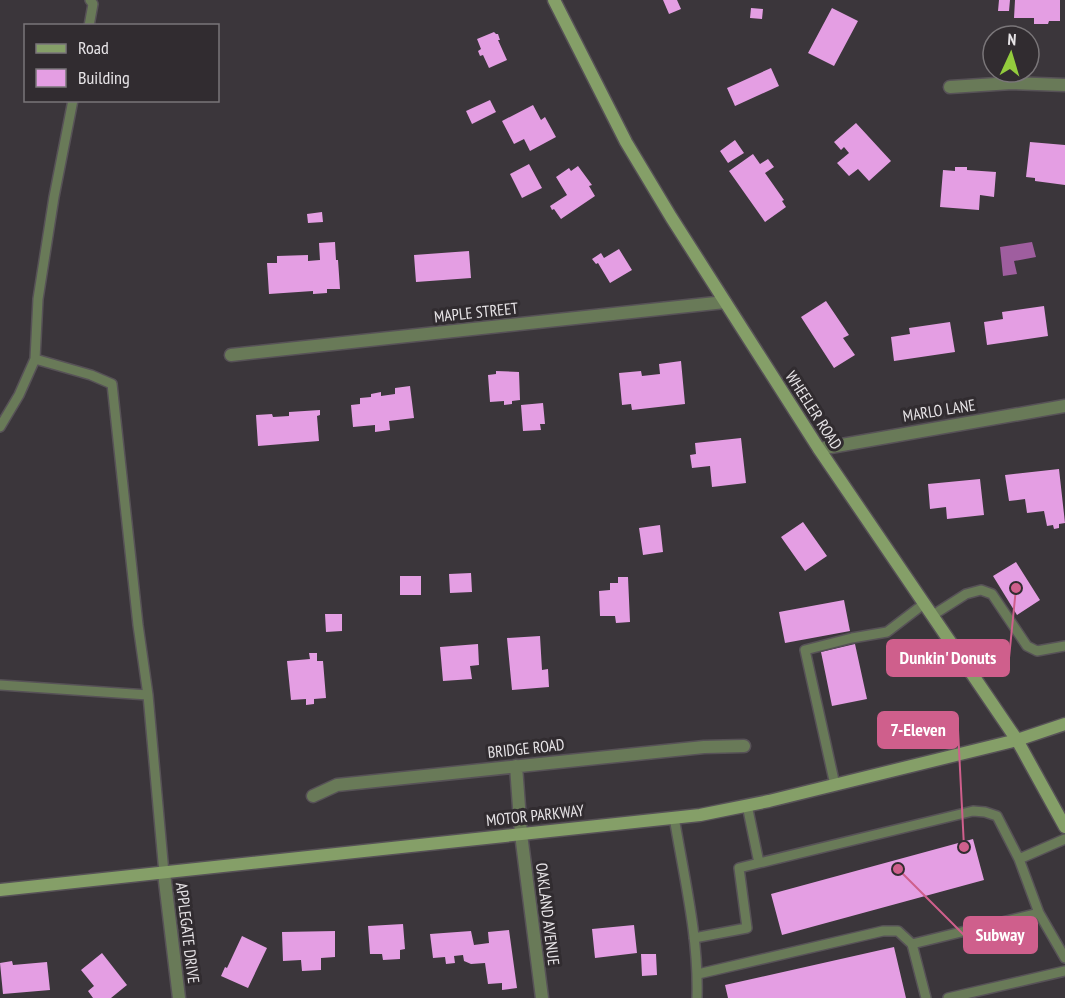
<svg xmlns="http://www.w3.org/2000/svg" width="1065" height="998" viewBox="0 0 1065 998" font-family="'PT Sans Narrow',sans-serif">
  <style>
    .water { fill: #9f5e9f }
    .building { fill: #e49ee3 }
    .lines { fill: none; stroke-linecap: round; stroke-linejoin: round }
    .lane-casing { stroke: #575257; stroke-width: 12 }
    .street-casing { stroke: #575257; stroke-width: 15 }
    .secondary-casing { stroke: #575257; stroke-width: 15 }
    .lane { stroke: #697a58; stroke-width: 9 }
    .street { stroke: #697a58; stroke-width: 12 }
    .secondary { stroke: #859f68; stroke-width: 12 }
    .labels { text-anchor: middle; dominant-baseline: central; stroke-width: 6; stroke-linejoin: round; paint-order: stroke }
    .street-label { font-size: 16px; fill: #e7e4e7; stroke: #312c30 }
    .leader { fill: none; stroke: #cf5f8c; stroke-width: 2 }
    .callout-dot { fill: #cf5f8c; stroke: #312c30; stroke-width: 2 }
    .callout { fill: #cf5f8c; stroke: #cf5f8c; stroke-width: 2 }
    .callout-label { font-size: 18px; text-anchor: middle; font-weight: bold; fill: #fff }
  </style>
  <rect width="100%" height="100%" fill="#3b363b"/>
  <path class="water" d="M1032,242L1036,257L1014,261L1017,274L1003,276L1000,247Z"/>
  <path class="building" d="M663,0H677L681,9L669,14Z
    M999,0H1010L1009,11H998Z
    M1015,0H1060V21H1049L1048,24H1034V18H1014Z
    M751,8L763,9L762,19L750,18Z
    M832,8L858,21L834,66L808,53Z
    M494,32L496,34H498L500,40H498L507,60L489,68L483,55L480,56L478,51L481,49L477,39Z
    M771,68L779,86L735,106L727,88Z
    M490,100L496,112L472,124L466,111Z
    M533,105L541,120L545,117L556,137L530,151L524,139L514,144L502,121Z
    M856,123L891,161L869,181L858,169L849,176L837,163L849,153L844,147L841,150L834,142Z
    M735,140L744,153L728,163L720,151Z
    M1030,142L1065,145V185L1035,181V178L1026,177Z
    M753,154L760,164L768,159L774,167L765,173L784,200L782,201L786,207L765,222L729,171Z
    M529,164L542,188L522,198L510,174Z
    M578,166L592,185L589,186L595,196L561,219L554,209L552,210L550,206L567,195L556,177L569,168L571,171Z
    M955,167H967V170L996,172L994,197L980,195L979,210L940,207L943,170L955,171Z
    M322,212L323,222L308,223L307,214Z
    M335,242L336,260H338L340,289H327V293L313,294V291L269,294L267,263H277V256L308,255V261L320,260L319,243Z
    M619,249L632,270L610,283L598,263L596,264L592,259L601,253L604,258Z
    M469,251L471,278L416,282L414,255Z
    M826,301L849,335L843,338L855,355L834,368L801,317Z
    M1044,306L1048,336L987,345L984,322L1003,319L1002,312Z
    M950,322L955,352L894,361L891,337L910,334L909,328Z
    M681,361L685,404L632,410L631,404L622,405L619,373L641,371L642,376L660,374L659,364Z
    M496,371L519,372L520,400L512,401V404L504,405V401L490,402L488,375L496,374Z
    M410,386L414,418L389,421L390,430L375,432V425L353,427L351,405L360,404V398L371,397V394L381,392V396L395,394V388Z
    M543,403L545,424H540L541,430L523,431L521,405Z
    M320,410V415L317,416L319,441L258,446L256,415L272,414L273,417L289,416V412Z
    M741,438L746,483L712,487L710,466L692,468L690,455L696,454L695,443Z
    M1059,469L1065,523L1059,524V528L1054,529L1053,525L1047,526L1044,511L1027,513L1025,499L1009,501L1005,475Z
    M980,479L984,515L947,519L946,507L930,509L928,484Z
    M803,522L827,556L805,571L781,537Z
    M660,525L663,552L643,555L639,528Z
    M1016,562L1040,600L1017,615L993,576Z
    M471,573L472,592L450,593L449,574Z
    M400,576H421V595H400Z
    M618,577H628L630,622L616,623L615,616H600L599,591L610,590V583H618Z
    M844,600L850,631L785,643L779,612Z
    M325,614H342V631L326,632Z
    M540,636L542,670L548,669L549,687L512,690L507,638Z
    M478,644L479,665L470,666L472,679L443,681L440,647Z
    M855,644L867,699L832,706L821,652Z
    M309,653H317V661H323L326,698L314,699V704L306,705V699L291,700L287,661L310,659Z
    M973,839L984,880L782,935L771,894Z
    M403,924L405,949L400,950V959L383,960L382,954H370L368,926Z
    M634,925L637,953L595,958L592,929Z
    M509,930L517,988L502,990V983L488,984L485,963L471,964L464,961L463,955L454,956L455,963L446,964L445,957L433,958L430,934L471,931L474,945L489,943L488,932Z
    M335,931V957L321,958V970L302,971L301,960L283,961L282,932Z
    M242,936L267,948L248,988L221,976L225,967L227,968Z
    M894,947L906,998H728L725,985Z
    M102,953L127,985L111,998H93L88,991L94,986L81,970Z
    M641,954H656L657,975L642,976Z
    M12,961L13,965L47,962L50,990L3,994L0,963Z"/>
  <g class="lines">
    <defs>
      <path id="lane" d="M89,26L93,4L90,0
        M35,359L91,375L112,384L138,625L148,695L164,873
        M0,427L19,395L35,359L38,299L54,197L73,100
        M933,615L966,594L981,590L992,594L1027,646L1037,651L1065,646
        M0,685L148,695
        M835,785L805,650L852,638L887,632L925,603
        M674,817C684,877 699,938 697,998
        M1019,859L1065,839
        M759,863L973,811L985,812L997,816L1019,859L1039,913L1065,958
        M694,938L747,928L739,868L759,863L747,805
        M912,944L1039,913
        M698,974L883,931H898L912,944L926,998
        M948,998L1065,971"/>
      <path id="street" d="M950,87L1012,83L1065,85
        M231,355L725,302
        M819,449L1065,406
        M516,766L521,834L542,998
        M313,796L337,785L704,747L744,746
        M164,873L179,998"/>
      <path id="secondary" d="M554,0L626,142L671,217L819,449L1017,740L1065,827
        M0,890L700,815L769,801L1017,740L1065,724"/>
    </defs>
    <use href="#lane" class="lane-casing"/>
    <use href="#street" class="street-casing"/>
    <use href="#secondary" class="secondary-casing"/>
    <use href="#lane" class="lane"/>
    <use href="#street" class="street"/>
    <use href="#secondary" class="secondary"/>
  </g>
  <g class="labels">
    <g class="street-label">
      <text transform="translate(476 312) rotate(-6)">MAPLE STREET</text>
      <text transform="translate(814 410) rotate(57)">WHEELER ROAD</text>
      <text transform="translate(939 410) rotate(-9)">MARLO LANE</text>
      <text transform="translate(526 748) rotate(-6)">BRIDGE ROAD</text>
      <text transform="translate(535 815) rotate(-6)">MOTOR PARKWAY</text>
      <text transform="translate(548 914) rotate(83)">OAKLAND AVENUE</text>
      <text transform="translate(188 933) rotate(83)">APPLEGATE DRIVE</text>
    </g>
  </g>
  <path class="leader" d="M1016 588L1009 658M964 847L958 730M898 869L964 935"/>
  <g class="callout-dot">
    <circle cx="1016" cy="588" r="6"/>
    <circle cx="964" cy="847" r="6"/>
    <circle cx="898" cy="869" r="6"/>
  </g>
  <g class="callout">
    <rect x="887" y="640" width="122" height="36" rx="6"/>
    <rect x="878" y="712" width="80" height="36" rx="6"/>
    <rect x="964" y="917" width="73" height="36" rx="6"/>
  </g>
  <g class="callout-label">
    <text x="948" y="664">Dunkin' Donuts</text>
    <text x="918" y="736">7-Eleven</text>
    <text x="1000" y="941">Subway</text>
  </g>
  <rect x="24" y="24" width="195" height="78" fill="#312c30" stroke="#7a7679" stroke-width="1.5"/>
  <rect x="36" y="44" width="30" height="9" fill="#859f68" stroke="#7a7679" stroke-width="1.5"/>
  <text x="78" y="54" font-size="18" fill="#e7e4e7">Road</text>
  <rect x="36" y="69" width="30" height="18" fill="#e49ee3" stroke="#7a7679" stroke-width="1.5"/>
  <text x="78" y="84" font-size="18" fill="#e7e4e7">Building</text>
  <g transform="translate(1011 54) rotate(4)"><circle r="28" fill="#312c30" stroke="#7a7679" stroke-width="1.5"/>
  <path d="M0-4.5L10 22L0 15L-10 22Z" fill="#93cc3d"/>
  <text y="-9" font-size="16" font-weight="bold" text-anchor="middle" fill="#e7e4e7">N</text>
  </g>
</svg>
